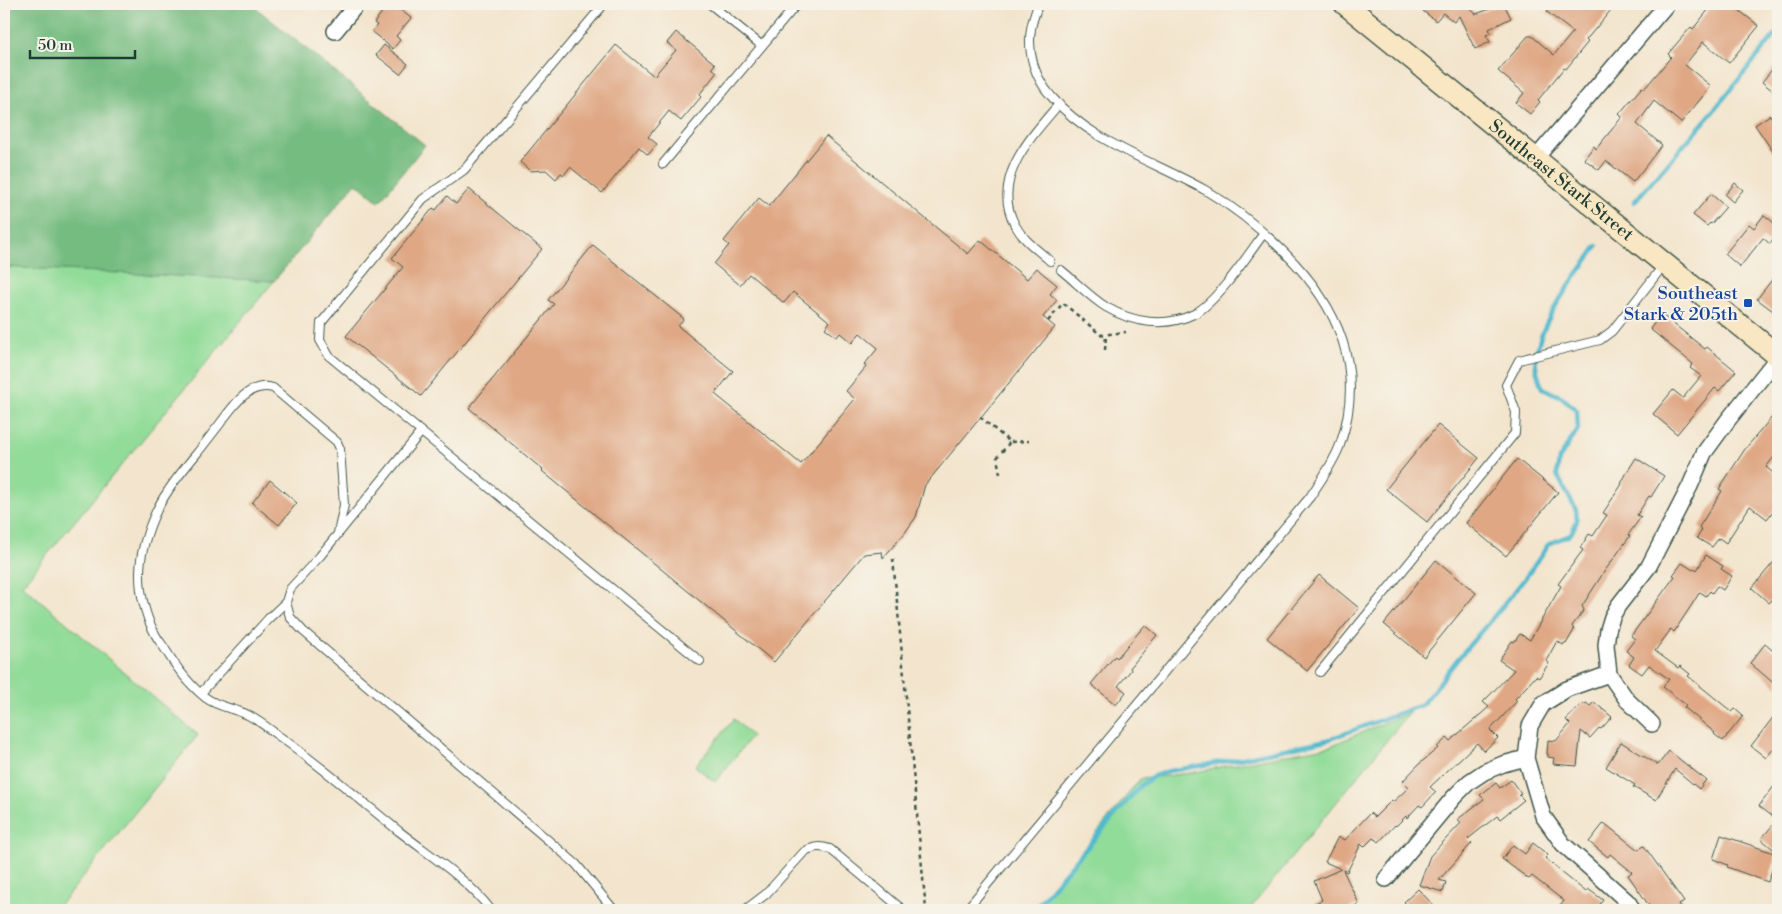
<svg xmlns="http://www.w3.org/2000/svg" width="1782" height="914" viewBox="0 0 1782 914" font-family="'Libre Bodoni',serif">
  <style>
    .green { fill: #91dc98; stroke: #588c66 }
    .forest { fill: #74bc80; stroke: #4a7c5a }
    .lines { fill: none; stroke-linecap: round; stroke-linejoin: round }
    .stream { stroke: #51bacf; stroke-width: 4.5 }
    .building { fill: #dfa784 }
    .service-casing { stroke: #3f564b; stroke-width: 10 }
    .minor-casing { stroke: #3f564b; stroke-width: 18 }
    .secondary-casing { stroke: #3f564b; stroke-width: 24 }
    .path { stroke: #3f564b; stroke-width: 2.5; stroke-dasharray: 4 4; stroke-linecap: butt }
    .service { stroke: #fff; stroke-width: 8 }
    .minor { stroke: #fff; stroke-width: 15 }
    .secondary { stroke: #f9e7c3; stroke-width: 21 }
    .transit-dot { fill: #1a4fb4; stroke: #f7f3e8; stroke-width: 2 }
    .labels { text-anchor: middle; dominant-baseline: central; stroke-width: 4; stroke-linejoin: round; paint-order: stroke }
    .street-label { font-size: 18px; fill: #1f3d34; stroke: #f7f3e8 }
    .transit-label { font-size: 18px; fill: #164399; stroke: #f7f3e8; text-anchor: end }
  </style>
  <rect width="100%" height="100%" fill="#f7f3e8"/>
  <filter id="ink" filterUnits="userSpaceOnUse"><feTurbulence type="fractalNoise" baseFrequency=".02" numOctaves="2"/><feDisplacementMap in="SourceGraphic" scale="10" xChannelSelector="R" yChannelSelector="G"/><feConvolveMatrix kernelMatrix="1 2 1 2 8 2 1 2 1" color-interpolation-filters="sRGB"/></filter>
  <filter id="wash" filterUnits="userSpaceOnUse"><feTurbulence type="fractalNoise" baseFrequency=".0096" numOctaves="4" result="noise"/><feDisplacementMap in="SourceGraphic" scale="20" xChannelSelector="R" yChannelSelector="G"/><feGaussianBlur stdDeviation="1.12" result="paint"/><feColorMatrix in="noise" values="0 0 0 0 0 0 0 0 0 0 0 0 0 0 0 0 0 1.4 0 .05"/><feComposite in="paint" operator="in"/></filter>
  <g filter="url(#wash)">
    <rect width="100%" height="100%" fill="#f3e5cd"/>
    <path class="green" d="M4,267L274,281L22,585L198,735L56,910H4Z
      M1410,712L1249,910H1035L1140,779L1190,773L1330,746Z
      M734,719L752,736L715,782L695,766Z"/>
    <path class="forest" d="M4,4H251L425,145L379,202L356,183L274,281L4,267Z"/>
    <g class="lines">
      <path class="stream" d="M1634,202L1711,114L1778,31
        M1033,910L1141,785L1154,776L1169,771L1239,759L1327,740L1421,705C1436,690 1447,671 1462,654C1492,618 1523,585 1548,545L1555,541L1568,536L1572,532L1577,521L1576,510L1557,475L1559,459L1578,429L1577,411L1562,397L1542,388C1539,378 1534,368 1536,357C1540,319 1576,277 1597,246"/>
    </g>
    <g id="blocks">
      <path class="building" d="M1429,4H1469L1467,6L1476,14L1504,4L1511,18L1489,29L1491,33L1486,35L1490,42L1475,49L1459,16L1454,22L1443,13L1436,21L1423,11Z
        M1554,4H1616L1586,40L1588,42L1566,69L1564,68L1538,100L1540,102L1530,114L1516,103L1524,93L1498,71L1528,36H1532L1554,55L1573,32L1547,12Z
        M1713,4H1731L1759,26L1729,63L1703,42L1685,65L1711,86L1681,123L1654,101L1637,124L1662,145L1633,182L1606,161L1599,170L1584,159L1594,146L1596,149L1622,117L1619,114L1642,87L1644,89L1656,75L1671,57L1668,54L1678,42L1691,27L1693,29Z
        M394,5L411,18L396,36L400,40L393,49L372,32L377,25L374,23L386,7L390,10Z
        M676,32L715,64L712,68L717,72L699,95L701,97L681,121L669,111L648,137L657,144L648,155L639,147L602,193L570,167L564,175L561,173L556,179L546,170L530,171L520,162L616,45L654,76L676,50L667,43Z
        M384,45L408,64L400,74L376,55Z
        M1778,62V95L1762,82Z
        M1770,115L1778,128V159L1755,125Z
        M826,136L968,254L980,240L1027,279L1037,268L1041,272L1057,285L1050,294L1057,300L1043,317L1055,327L925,485L916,517L904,534L883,558L882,552L864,554L774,662L542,471L543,470L469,408L554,304L548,300L593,245L684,319L678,326L733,371L715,394L801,464L855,399L846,391L866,367L864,365L878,348L860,333L852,343L840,333L837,337L825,328L830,322L793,292L784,303L749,274L740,285L714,264L729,245L724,241L759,198L769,206Z
        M1735,183L1743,190L1733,202L1725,195Z
        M469,189L542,249L421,396L346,336L403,267L392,258L433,208L436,210L447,196L456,204Z
        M1711,194L1726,207L1711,224L1710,223L1707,226L1693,215Z
        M1764,215L1778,226V234L1770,244L1763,238L1740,267L1725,254L1749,224L1754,228Z
        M1778,272V305L1773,311L1757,299Z
        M1661,314L1705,349L1707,347L1736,371L1719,391L1715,388L1677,434L1653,414L1673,390L1683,398L1701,376L1690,368L1693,364L1650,329Z
        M1778,410V452L1766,467L1778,477V505L1767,519L1750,506L1726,543L1719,538L1712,547L1697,538L1702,530L1699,527L1722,491L1719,489L1745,449Z
        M1438,425L1479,458L1427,522L1386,489Z
        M1636,458L1664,476L1651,497L1649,496L1637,515L1641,517L1628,535L1630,536L1604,572L1582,606L1584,610L1572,626L1574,630L1566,644L1564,643L1563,645L1557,641L1546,661L1549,663L1539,678L1536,676L1515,699L1517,701L1490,730L1498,738L1484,751L1477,743L1430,787L1436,792L1422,807L1419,805L1407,818L1406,816L1396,826L1395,825L1379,842L1373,838L1364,847L1361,844L1347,872L1343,870L1359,904L1346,910H1301L1322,900L1314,881L1341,869L1325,862L1338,837L1345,840L1370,813L1375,817L1392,800L1393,802L1409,787L1403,781L1418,765L1438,748L1437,747L1447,738L1450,741L1489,707L1483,702L1514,670L1499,660L1512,641L1514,642L1520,634L1530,640L1561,586L1558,584L1583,550L1580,548L1589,534L1593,536L1607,515L1603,513L1622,484H1621L1627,472Z
        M1517,459L1558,492L1506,556L1466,523Z
        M270,480L297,503L279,525L252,503Z
        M1706,555L1723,566L1721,569L1732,576L1723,590L1717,586L1712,593L1710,591L1706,596L1700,592L1674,632L1671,629L1655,651L1678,668L1680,666L1690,674L1688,676L1732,712L1735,709L1743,716L1723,741L1714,734L1715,733L1684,707L1686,705L1663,687L1669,679L1649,665L1642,674L1629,665L1634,657L1626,651L1635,639L1631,636L1675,576L1673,575L1682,563L1693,570L1694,568L1697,570Z
        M1778,557V605L1772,600L1769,603L1752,588Z
        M1436,560L1476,593L1424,657L1384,624Z
        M1319,575L1359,608L1307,671L1267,638Z
        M1145,625L1157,635L1130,668L1131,670L1118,686L1126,692L1116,705L1091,684L1115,656L1117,658Z
        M1765,644L1778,655V687L1750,663Z
        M1594,702L1612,717L1601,729L1599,728L1590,738L1581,731L1577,766L1553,764L1554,758L1548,757V754H1547L1548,740L1556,741L1570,724L1566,720L1582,703L1584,705L1586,703L1590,706Z
        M1778,711V743L1766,758L1751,746Z
        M1621,742L1658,765L1669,751L1706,780L1699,789L1675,769L1656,800L1633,787L1635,785L1606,767Z
        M1511,780L1521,794L1519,795L1524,800L1500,819L1497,816L1468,839L1472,843L1439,880L1446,882L1443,892L1419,885L1430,856L1461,823L1458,819L1484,799L1480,795L1496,783L1500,788Z
        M1778,781V853L1761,839L1777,820L1759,806Z
        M1604,823L1638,850L1644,846L1684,902L1679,905L1682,910H1661L1658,906L1652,910L1628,875L1632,872L1610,854L1608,857L1589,842Z
        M1721,835L1777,854L1768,882L1727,867L1728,865L1713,859Z
        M1533,843L1548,855L1545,858L1560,871L1586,892L1588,889L1603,900L1595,910H1557L1564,901L1532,876L1529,879L1502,859L1513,845L1525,854Z
        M1418,889L1438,910H1412L1404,902Z"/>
    </g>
  </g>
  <g filter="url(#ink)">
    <use href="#blocks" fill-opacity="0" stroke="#3f564b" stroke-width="1"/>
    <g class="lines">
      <defs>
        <path id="service" d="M604,4L464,170L423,199L321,323L320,340L329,356L700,661
          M710,4L761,45
          M663,164L797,4
          M1050,261C1038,250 1023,240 1015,225C990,179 1031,137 1059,104
          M1061,270C1076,282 1090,297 1106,307C1133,323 1165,328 1194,314C1217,302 1248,255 1264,233
          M421,432L320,556L290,589L286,602L290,617L303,631L576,864L614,910
          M338,533L344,505L340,449L337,442L273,388C248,381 232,408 219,425C212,434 205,443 198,452C188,464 177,477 168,491C153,512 139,550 140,576C140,593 145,614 153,630C156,637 161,643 165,649C176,667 189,685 206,698C218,707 234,708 248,715C257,720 267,727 276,734C319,764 359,799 400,832C432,857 466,878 491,910
          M1320,672L1515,433L1516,412L1506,385L1519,360L1600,340L1612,331L1663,266
          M201,693L268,619L286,602
          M745,910L766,894L804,852C814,846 820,846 830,849L903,910
          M966,910L1310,497C1321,480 1333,464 1340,445C1366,369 1339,307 1285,253C1261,229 1234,207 1205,190C1153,161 1090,142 1051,96C1035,78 1027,53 1031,29C1032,21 1036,12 1038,4"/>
        <path id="minor" d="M335,31L357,4
          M1535,159L1667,4
          M1609,674L1567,689L1543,704L1530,726L1526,758L1543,816L1563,844L1628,902L1633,910
          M1652,724L1627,700L1609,674L1606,645L1608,630L1612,617L1618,606L1649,566L1690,486L1704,453L1728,420L1778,357
          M1386,879L1454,797L1469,782L1484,772L1503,764L1526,758"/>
        <g id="secondary">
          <path id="s1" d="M1345,4L1778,356"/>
        </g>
      </defs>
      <use href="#service" class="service-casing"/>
      <use href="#minor" class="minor-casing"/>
      <use href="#secondary" class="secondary-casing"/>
      <path class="path" d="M1048,321L1063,303L1101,335L1126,332
        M1105,350L1106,335
        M980,417L1010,442L1029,441
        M1000,474L997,458L1010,442
        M893,559L926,910"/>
      <use href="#service" class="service"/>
      <use href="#minor" class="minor"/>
      <use href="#secondary" class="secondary"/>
    </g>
  </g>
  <rect class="transit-dot" x="1743" y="298" width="10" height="10" rx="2.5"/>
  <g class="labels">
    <g class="street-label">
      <text stroke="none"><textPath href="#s1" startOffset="279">Southeast Stark Street</textPath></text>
    </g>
    <g class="transit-label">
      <text x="1738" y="293">Southeast<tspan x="1738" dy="21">Stark &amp; 205th</tspan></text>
    </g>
  </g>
  <rect width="1782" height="914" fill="none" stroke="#f7f3e8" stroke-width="20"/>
  <path d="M30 50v8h105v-8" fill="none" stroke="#1f3d34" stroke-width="2.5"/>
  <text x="38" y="50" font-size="15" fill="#1f3d34" stroke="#f7f3e8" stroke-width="4" paint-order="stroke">50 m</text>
</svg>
